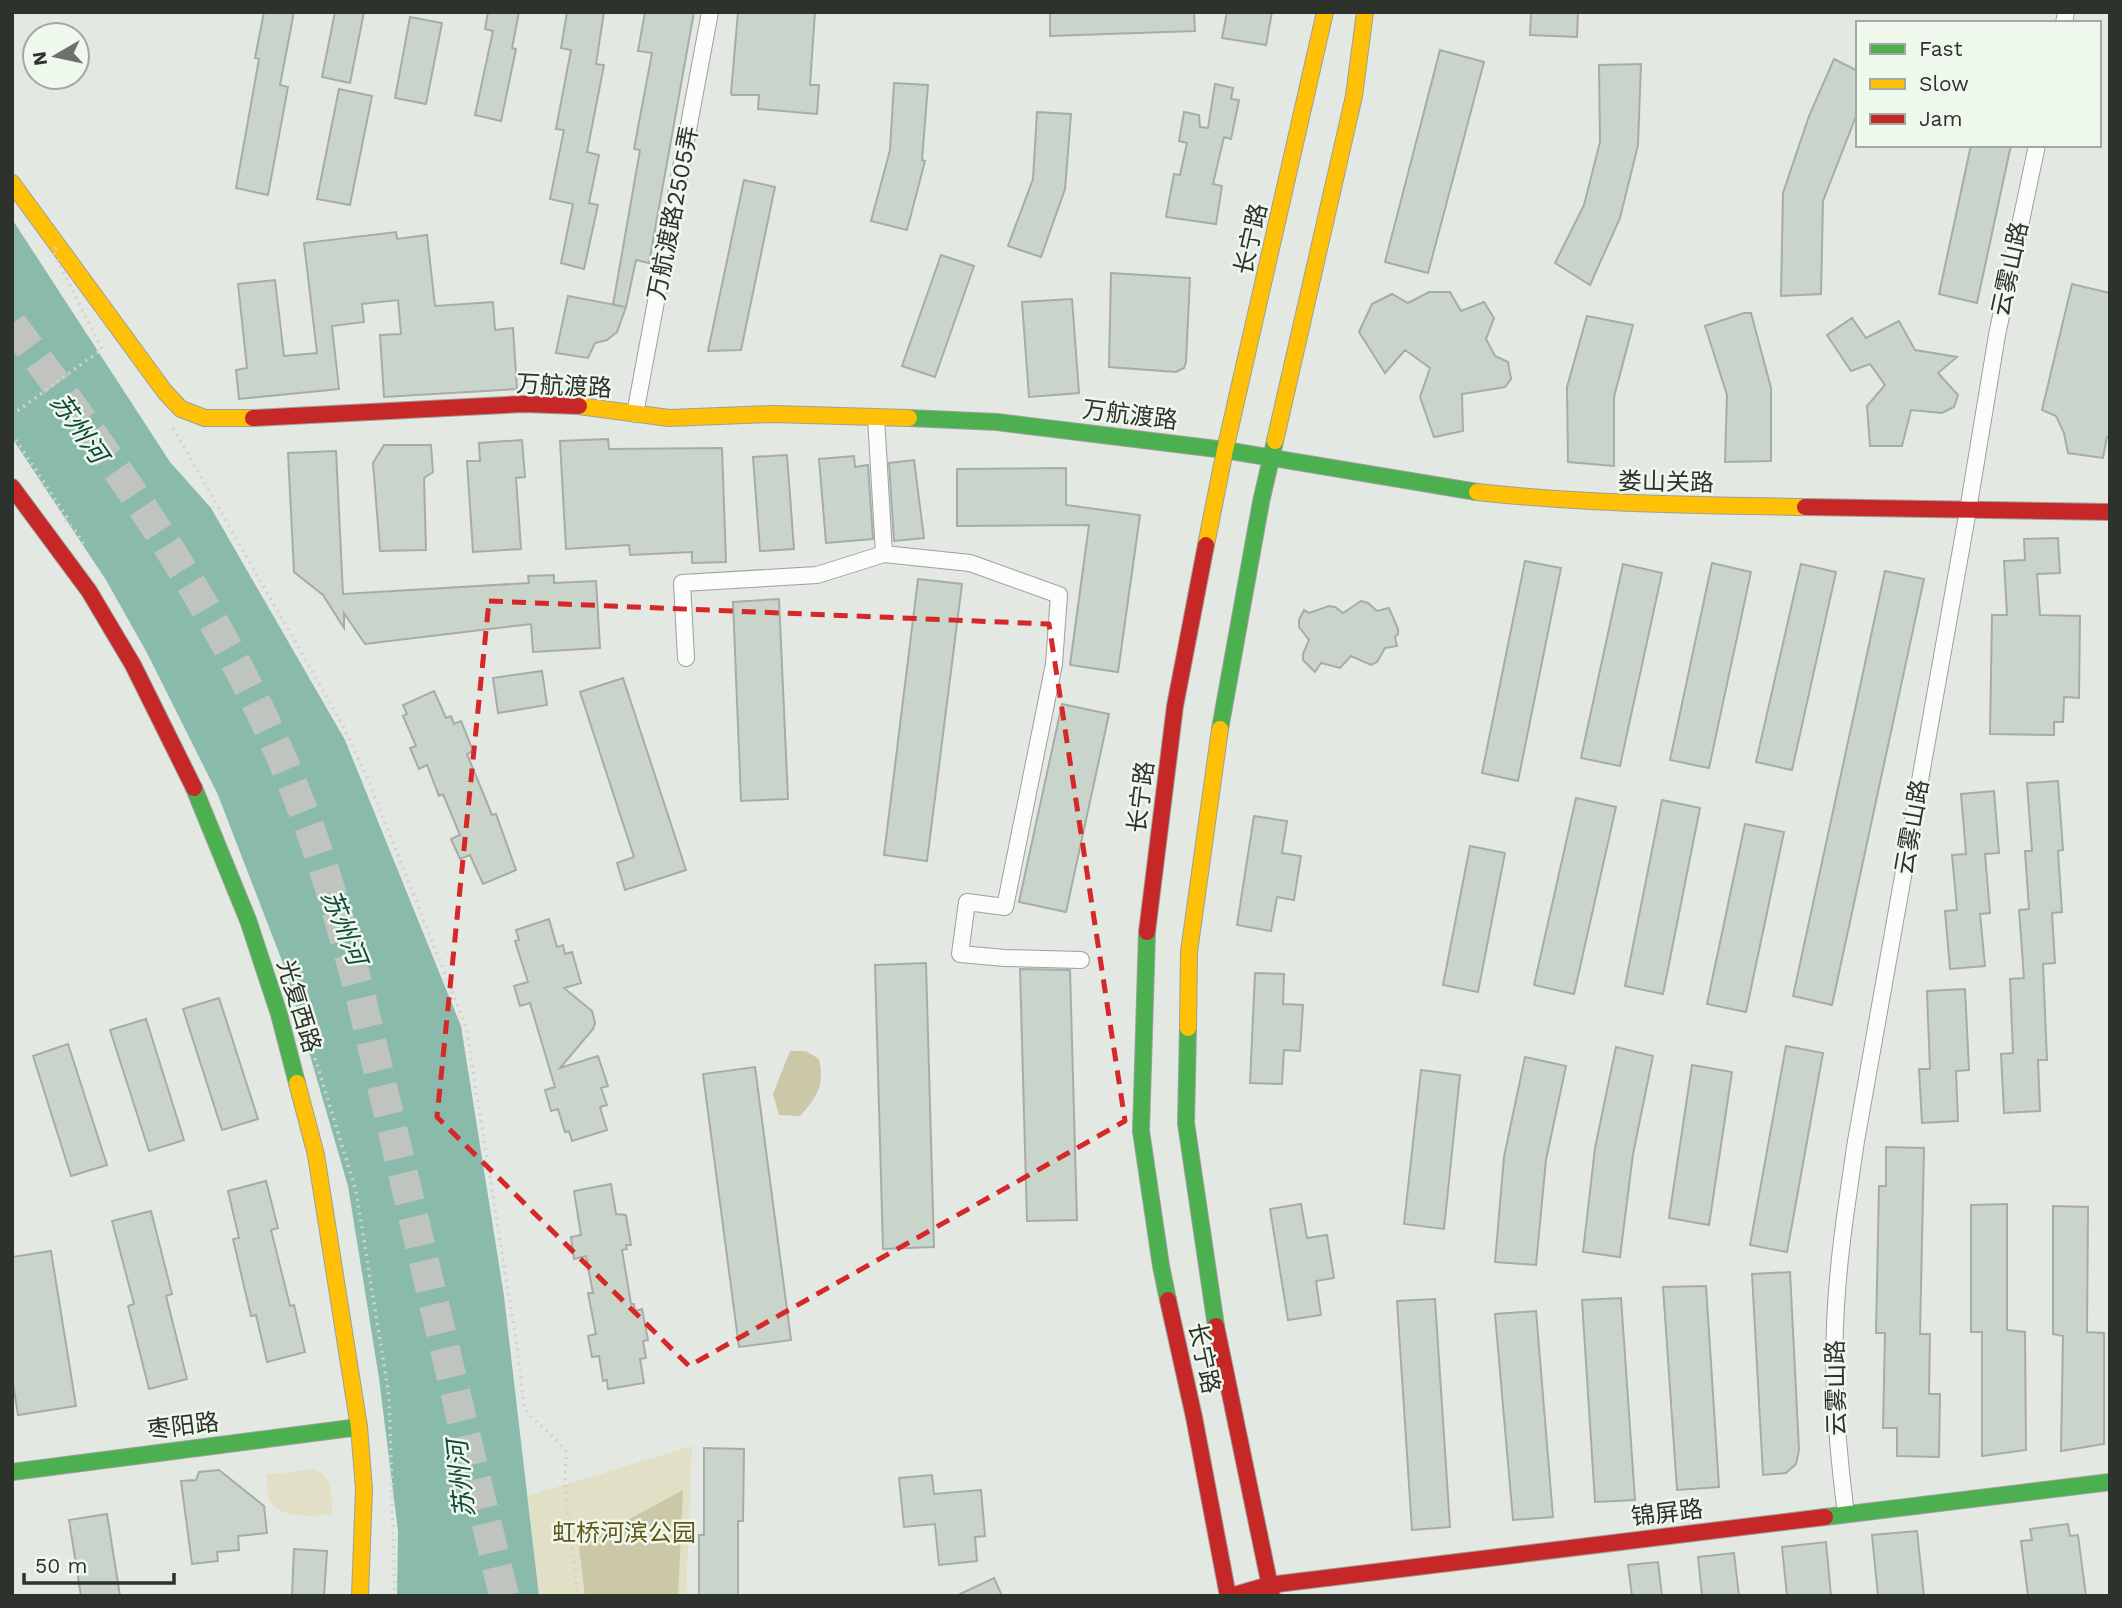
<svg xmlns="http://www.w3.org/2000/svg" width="2122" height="1608" viewBox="0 0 2122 1608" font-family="'Work Sans','Noto Sans SC',sans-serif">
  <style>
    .green { fill: #e1dfc5 }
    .forest { fill: #cbc8a7 }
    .water { fill: #8abaac }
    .building { fill: #c9d5cb; stroke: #a8aca8; stroke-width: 2 }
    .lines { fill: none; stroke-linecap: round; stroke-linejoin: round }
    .highway-tunnel { stroke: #bfc4be; stroke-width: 30; stroke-dasharray: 30 15; stroke-linecap: butt }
    .street-casing { stroke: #9da09c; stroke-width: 18 }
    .fast-casing { stroke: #9da09c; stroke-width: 18 }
    .slow-casing { stroke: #9da09c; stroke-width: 18 }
    .jam-casing { stroke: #9da09c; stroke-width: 18 }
    .path { stroke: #d1d3d1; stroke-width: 3.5; stroke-dasharray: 2 5; stroke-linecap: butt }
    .street { stroke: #fbfcfb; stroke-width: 16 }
    .fast { stroke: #4caf50; stroke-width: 16 }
    .slow { stroke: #ffc107; stroke-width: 16 }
    .jam { stroke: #c62828; stroke-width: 16 }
    .path-bridge { stroke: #d1d3d1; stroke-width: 3.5; stroke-dasharray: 2 5; stroke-linecap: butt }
    .marked { fill: none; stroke: #d62828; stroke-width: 5; stroke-dasharray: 14 9; stroke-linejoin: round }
    .labels { text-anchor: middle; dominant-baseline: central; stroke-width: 5; stroke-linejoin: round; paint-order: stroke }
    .street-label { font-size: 24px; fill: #2e322d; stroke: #eff8ec }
    .park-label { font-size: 24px; fill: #625615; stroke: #eff8ec }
    .water-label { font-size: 26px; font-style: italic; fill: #0f4a3d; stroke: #eff8ec }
  </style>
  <rect width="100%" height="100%" fill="#e3e8e2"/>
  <path class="green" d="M692,1446L686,1596H539L528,1496Z
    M312,1469C336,1475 330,1497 333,1515C313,1515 279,1521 269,1498C267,1491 267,1481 267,1475Z"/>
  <path class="forest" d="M790,1051H806L819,1059C825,1086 817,1097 800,1116L779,1115L773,1094Z
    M683,1490L678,1596H585L579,1546Z"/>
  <path class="water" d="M12,219L170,462L211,508L345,740L461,1026L504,1296L539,1596H397L398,1531L379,1378L348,1186L284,966L218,795L147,653L106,580L12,438Z"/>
  <path class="building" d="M264,12H294L280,85L288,87L268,195L236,188L259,59L255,58Z
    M335,12H364L350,83L322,77Z
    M488,12H519L512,48L516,49L501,121L475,115L493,31L485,29Z
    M567,12H604L596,64L604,65L587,152L599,155L589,203L598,205L584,269L561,263L573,204L550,199L564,130L556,129L571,50L561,48Z
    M645,12H694L649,263L636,260L626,307L613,305L640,150L634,149L652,53L638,51Z
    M738,12H815L810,85H819L817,114L758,109L759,95H732L731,93Z
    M1050,12H1194L1195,31L1050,36Z
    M1227,12H1272L1266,45L1222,38Z
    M1531,12H1578L1577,37L1530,35Z
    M410,17L442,23L426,104L395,98Z
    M1440,50L1484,62L1428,273L1385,262Z
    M1834,59L1858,71V111L1823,201L1821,294L1781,296L1783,193L1809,116Z
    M1641,64L1638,145L1620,218L1590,285L1555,263L1584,205L1600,142L1599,65Z
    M894,83L928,85L922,160L925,161L907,230L871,221L890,150Z
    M1215,84L1233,88L1231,99L1239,100L1231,139L1224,137L1213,184L1222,186L1216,224L1166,217L1174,174L1180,175L1187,143L1179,141L1184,112L1199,115L1200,127L1208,128Z
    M339,89L372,96L350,205L317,199Z
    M1037,112L1071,114L1065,189L1041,257L1008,246L1033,179Z
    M1971,145H2011L1977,303L1939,294Z
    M744,180L775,187L741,350L708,351Z
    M396,232L397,239L427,235L435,306L493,302L495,330L513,328L517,389L384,397L380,335L401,334L398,300L362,304L364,322L332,326L339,389L239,399L236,370L247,368L238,284L275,280L284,356L317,353L304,243Z
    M941,255L974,266L935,377L902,366Z
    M1111,273L1190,278L1186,362L1184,368L1176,372L1109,367Z
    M2072,284L2110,293V436L2107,437L2103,458L2068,453L2064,433L2056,416L2042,410Z
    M1429,292H1450L1461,311L1484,302L1494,318L1486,339L1495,356L1508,362L1511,379L1505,387L1462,394L1463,431L1434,437L1420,397L1430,368L1405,350L1385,373L1359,332L1372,304L1392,294L1408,303Z
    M568,296L626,307L617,332L607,340L595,343L588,358L556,353Z
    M1072,299L1079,393L1029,397L1022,302Z
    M1744,313H1751L1771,388V461L1725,462L1727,395L1705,326Z
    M1587,316L1633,325L1614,397V466L1568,462L1567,387Z
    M1852,318L1866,338L1899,321L1915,350L1957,357L1938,373L1958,395L1954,407L1942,413L1911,410L1902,446H1870L1867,406L1885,385L1870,364L1851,371L1827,335Z
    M608,439L609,449L722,448L726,562L692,563V552L630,555L629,545L566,549L560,441Z
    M522,440L525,477L516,478L521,549L473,552L467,461H480L479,443Z
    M384,445H431L433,472L424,478L426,550L380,551L373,463Z
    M336,451L343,594L529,583L528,576L554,575V583L596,581L600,648L533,652L531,624L365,644L344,613V628L323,595L294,572L288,453Z
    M787,455L794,549L760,551L753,457Z
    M854,456L855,467L868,465L873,539L826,543L819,459Z
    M914,460L924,538L894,541L889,463Z
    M1066,468V505L1140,515L1118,672L1070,665L1089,525L957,526V469Z
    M2058,538L2060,573L2037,574L2040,615L2080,616L2079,698L2064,697L2063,722H2054V735L1990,734L1992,615H2007L2004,561L2025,560L2024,539Z
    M1525,561L1561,568L1518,781L1482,773Z
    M1712,563L1751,572L1709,768L1670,760Z
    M1623,564L1662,573L1620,766L1581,758Z
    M1801,564L1836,572L1792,770L1756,762Z
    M1885,571L1924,579L1832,1005L1793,996Z
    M918,579L962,584L927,861L884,855Z
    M779,599L788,799L741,801L733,602Z
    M1361,601L1368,603L1377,611L1389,608L1398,629V634L1395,637L1397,646L1385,648L1377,662L1371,665L1351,656L1340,668L1321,663L1315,672L1303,660V654L1309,640L1299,627V620L1304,610L1309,613L1329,606L1335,607L1343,613Z
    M542,671L547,705L498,713L493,678Z
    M623,678L686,870L625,890L617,863L634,857L580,692Z
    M434,691L446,718L451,716L454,724L461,721L473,751L467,754L492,815L496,814L516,870L483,884L470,855L460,859L451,839L460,835L443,794L439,796L427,765L419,769L410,748L416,746L403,716L407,714L403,705Z
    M1062,704L1109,714L1066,912L1019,902Z
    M2058,781L2063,850L2058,851L2062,912L2052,913L2055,963L2043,964L2047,1060H2038L2040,1111L2004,1113L2001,1054L2013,1053L2010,979L2024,978L2019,910L2029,909L2025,851H2032L2027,783Z
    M1994,791L1999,853L1985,854L1990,913L1980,914L1985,966L1950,969L1945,911L1957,910L1952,855L1966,854L1961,794Z
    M1576,798L1616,807L1574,994L1534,985Z
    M1662,800L1700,808L1663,994L1625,986Z
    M1254,816L1287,821L1282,853L1301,856L1294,900L1277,897L1271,931L1237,925Z
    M1745,824L1784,832L1746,1012L1707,1004Z
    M1470,846L1505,853L1478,992L1443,985Z
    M549,919L557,947L563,945L565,954L572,952L581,983L564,988L592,1011L595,1023L593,1029L560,1068L598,1056L608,1086L601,1088L607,1105L600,1107L607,1130L572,1141L569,1131L565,1132L558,1109L551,1111L545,1090L555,1087L530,1003L520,1006L514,986L528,982L515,941L519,940L516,930Z
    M926,963L934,1247L883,1249L875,965Z
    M1020,969L1070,970L1077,1220L1027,1221Z
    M1255,973L1284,974L1283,1004L1303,1005L1300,1051L1284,1050L1282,1084L1250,1083Z
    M1965,989L1969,1070L1956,1071L1958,1121L1922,1123L1919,1069H1930L1927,991Z
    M219,998L258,1119L222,1130L183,1009Z
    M146,1019L184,1140L149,1151L110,1030Z
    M68,1044L107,1165L71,1176L33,1056Z
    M1786,1046L1823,1053L1787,1252L1750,1245Z
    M1616,1047L1653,1056L1633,1154L1620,1257L1583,1252L1595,1148Z
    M1525,1057L1566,1066L1546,1160L1536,1265L1495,1262L1504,1157Z
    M1692,1065L1732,1072L1709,1225L1669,1218Z
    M755,1067L791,1340L739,1347L703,1074Z
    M1421,1070L1460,1075L1444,1229L1404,1224Z
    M1886,1147L1924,1148L1920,1334H1930L1929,1394H1940L1939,1457L1897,1456V1428H1883L1885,1333H1876L1879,1186H1886Z
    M266,1181L278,1228L271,1230L290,1306L294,1305L305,1352L267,1362L256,1315L251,1316L233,1239L239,1238L228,1191Z
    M611,1184L616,1214L626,1215L631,1245H626L627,1249L622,1250L631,1304H634L635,1311L642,1309L648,1340L643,1341L646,1358L640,1359L644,1383L608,1389L607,1380L603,1381L599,1356L592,1357L588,1336L596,1334L588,1293H593L586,1256L574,1259L571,1237L581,1235L574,1191Z
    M1301,1204L1307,1238L1327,1235L1334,1278L1316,1281L1321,1315L1288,1320L1270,1209Z
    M2007,1204V1330L2025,1332L2026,1450L1982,1456V1332H1971V1205Z
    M2053,1206L2088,1207L2087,1332L2104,1333V1444L2061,1451L2063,1336L2053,1334Z
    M151,1211L172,1294L166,1296L187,1379L149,1389L128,1306L134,1304L112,1221Z
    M51,1251L76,1406L18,1415L12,1378V1257Z
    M1790,1272L1799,1450L1796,1464L1786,1473L1763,1475L1752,1274Z
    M1706,1286L1719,1487L1677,1490L1663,1287Z
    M1621,1298L1635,1500L1595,1502L1582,1300Z
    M1435,1299L1450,1527L1412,1530L1397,1301Z
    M1536,1311L1553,1517L1513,1520L1495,1314Z
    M704,1448L744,1449L743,1521H738V1596H699V1535H704Z
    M219,1470L264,1506L267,1533L238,1536L239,1550L217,1552L218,1561L192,1564L181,1481L196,1480L199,1472Z
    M932,1475L934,1494L981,1490L985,1536L975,1537L977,1561L939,1565L935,1524L904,1527L899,1478Z
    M107,1514L120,1596H81L69,1520Z
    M2068,1524L2070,1536L2078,1535L2086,1596H2028L2021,1541L2032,1540L2030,1529Z
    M1917,1531L1924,1596H1878L1872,1535Z
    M1826,1542L1831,1596H1787L1782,1547Z
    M294,1549L327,1551L324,1596H292Z
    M1734,1553L1739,1596H1702L1698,1557Z
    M1658,1562L1662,1596H1632L1628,1565Z
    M994,1578L1002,1596H956Z"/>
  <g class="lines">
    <path class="highway-tunnel" d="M12,324C122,472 231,625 298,798C324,862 342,928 360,994L504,1596"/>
    <defs>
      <path id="street" d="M2064,23L2066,12
        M635,414L710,12
        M876,417L884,554
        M686,658L682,583L817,575L884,554L970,563L1059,595L1054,664L1005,907L967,902L960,954L1005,958L1081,960
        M1846,1514C1838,1452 1832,1389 1835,1327C1837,1265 1847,1202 1856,1141L1968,510L1997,335L2037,145"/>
      <path id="fast" d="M909,418L997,422L1225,450L1477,492
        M1220,729L1261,502L1275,441
        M194,788L248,920L279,1014L297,1083
        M1147,932L1141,1131L1161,1266L1168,1300
        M1188,1028L1186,1123L1216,1326
        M12,1472L359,1427
        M1825,1517L2110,1482"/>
      <path id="slow" d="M12,183L165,392L181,409L205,418H253
        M579,406L669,418L773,414L909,418
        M1275,441L1354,96L1365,12
        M1477,492C1586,504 1695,505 1805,507
        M1206,545L1225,450L1325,12
        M1188,1028L1189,952L1220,729
        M297,1083L316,1155L359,1427L364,1489L360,1596"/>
      <path id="jam" d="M253,418L524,404L579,406
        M12,487L89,591L133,665L194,788
        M1805,507L2110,512
        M1147,932L1175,706L1206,545
        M1168,1300L1194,1417L1228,1596
        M1216,1326L1272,1596
        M1231,1596L1269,1585L1825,1517"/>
    </defs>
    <use href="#street" class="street-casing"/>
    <use href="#fast" class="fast-casing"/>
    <use href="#slow" class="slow-casing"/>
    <use href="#jam" class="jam-casing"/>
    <path class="path" d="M173,428L341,722L367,777L466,1027L518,1353L524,1408L529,1415L559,1442L566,1452L565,1485L578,1596
      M12,434L70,522
      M65,520L77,533L84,545
      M315,1058L356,1191L389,1396L395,1596"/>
    <use href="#street" class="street"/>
    <use href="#fast" class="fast"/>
    <use href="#slow" class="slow"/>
    <use href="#jam" class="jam"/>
    <path class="path-bridge" d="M12,415L102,349L53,252L57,246"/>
  </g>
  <path class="marked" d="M489,601L1049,624L1125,1121L689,1366L437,1117Z"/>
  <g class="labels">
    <g class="street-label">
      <text transform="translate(673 213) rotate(-79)">万航渡路2505弄</text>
      <text transform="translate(1251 239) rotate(-77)">长宁路</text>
      <text transform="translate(2010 269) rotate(-78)">云雾山路</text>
      <text transform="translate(564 386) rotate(3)">万航渡路</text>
      <text transform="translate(1130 415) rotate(7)">万航渡路</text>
      <text transform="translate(1666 482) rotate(1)">娄山关路</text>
      <text transform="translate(1141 797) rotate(-83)">长宁路</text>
      <text transform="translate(1912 827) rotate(-80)">云雾山路</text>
      <text transform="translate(299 1006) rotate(73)">光复西路</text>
      <text transform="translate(1204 1358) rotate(78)">长宁路</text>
      <text transform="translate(1836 1388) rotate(-91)">云雾山路</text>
      <text transform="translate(183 1426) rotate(-7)">枣阳路</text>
      <text transform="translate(1667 1513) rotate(-7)">锦屏路</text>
    </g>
    <g class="park-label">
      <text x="624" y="1533">虹桥河滨公园</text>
    </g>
    <g class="water-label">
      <text transform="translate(79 428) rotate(55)">苏州河</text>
      <text transform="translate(344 927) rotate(68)">苏州河</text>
      <text transform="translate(461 1479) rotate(-96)">苏州河</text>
    </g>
  </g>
  <rect width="2122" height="1608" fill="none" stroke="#2e322d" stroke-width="28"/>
  <rect x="1856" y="21" width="245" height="126" fill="#eff8ec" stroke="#a2a9a0" stroke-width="2"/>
  <rect x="1870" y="44" width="35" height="10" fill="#4caf50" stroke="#a2a9a0" stroke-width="2"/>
  <text x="1919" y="56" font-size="21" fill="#2e322d">Fast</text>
  <rect x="1870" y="79" width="35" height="10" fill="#ffc107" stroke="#a2a9a0" stroke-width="2"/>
  <text x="1919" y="91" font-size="21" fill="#2e322d">Slow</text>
  <rect x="1870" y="114" width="35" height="10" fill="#c62828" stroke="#a2a9a0" stroke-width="2"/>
  <text x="1919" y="126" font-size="21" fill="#2e322d">Jam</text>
  <g transform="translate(56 56) rotate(261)"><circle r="33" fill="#eff8ec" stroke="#a2a9a0" stroke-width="2"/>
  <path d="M0-5L12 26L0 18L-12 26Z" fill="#6d726c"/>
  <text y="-10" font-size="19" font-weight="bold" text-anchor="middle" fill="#2e322d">N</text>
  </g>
  <path d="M24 1573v10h150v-10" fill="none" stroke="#2e322d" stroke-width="3.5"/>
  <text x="35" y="1573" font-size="21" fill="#2e322d" stroke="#eff8ec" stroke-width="5" paint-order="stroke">50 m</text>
</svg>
